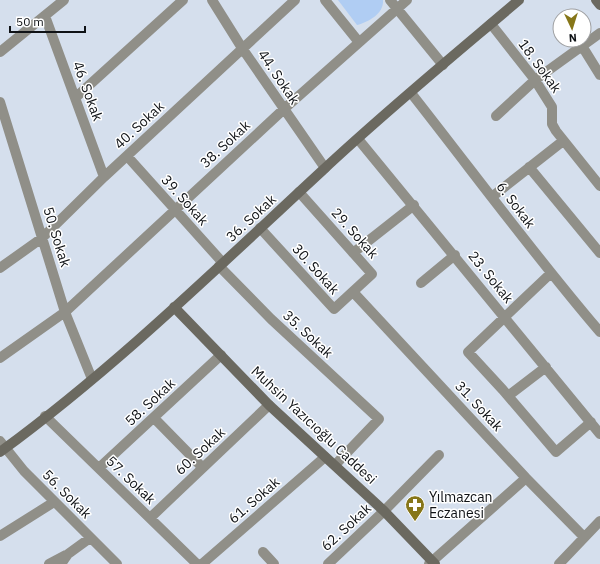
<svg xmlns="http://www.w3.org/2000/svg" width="600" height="564" viewBox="0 0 600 564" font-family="'IBM Plex Sans',sans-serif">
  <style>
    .park { fill: #b0cdf3 }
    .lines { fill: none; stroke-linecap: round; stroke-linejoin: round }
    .street { stroke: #908f88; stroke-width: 10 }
    .secondary { stroke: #6b6960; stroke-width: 10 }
    .labels { text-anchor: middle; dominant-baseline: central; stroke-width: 3; stroke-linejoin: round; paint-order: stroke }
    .street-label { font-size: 14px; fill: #0f1216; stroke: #fff }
    .poi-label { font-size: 14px; fill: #0f1216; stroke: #fff; text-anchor: start }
  </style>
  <rect width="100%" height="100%" fill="#d5dfed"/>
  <path class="park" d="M338,0H383C384,14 368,22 357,25Z"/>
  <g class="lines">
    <path class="street" d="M212,0L242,48L325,168
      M325,0L358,41
      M390,0L443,65
      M45,16L104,177
      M491,24L535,80L552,107V124L556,131L600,186
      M582,46L600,75
      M0,52L64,0
      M411,93C474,173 534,255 600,332
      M75,98L183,0
      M0,102L65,312L92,379
      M496,116L535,80L600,33
      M358,139L600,434
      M127,156L223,263
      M529,167L600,253
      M493,196L563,141
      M260,228L334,309L372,274L299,192
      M353,253L414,205
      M219,266L271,319L379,419L335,465
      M0,268L42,238L104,177L295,0
      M550,274L468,352L503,390L556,452L591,422
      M421,283L455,255
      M354,293L526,478L584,537
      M0,358L65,312L284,109L407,0
      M508,396L546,367
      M45,416L197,564
      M154,418L202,467
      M0,441L24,471L117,564
      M99,468L221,355
      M150,518L269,405
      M0,536L54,502
      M263,552L274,564
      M49,564L66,555
      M61,564L68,554L90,538
      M202,564L325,457
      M328,564L384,511L439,455
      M429,564L526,478
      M559,564L600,521"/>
    <path class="secondary" d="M596,0L600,5
      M174,307L269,405L384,511L435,564
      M0,452C115,368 218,267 323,170C386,111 453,56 519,0"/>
  </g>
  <defs>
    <symbol id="pharmacy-pin" viewBox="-11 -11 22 30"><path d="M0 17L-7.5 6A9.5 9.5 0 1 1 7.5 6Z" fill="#867619" stroke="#fff"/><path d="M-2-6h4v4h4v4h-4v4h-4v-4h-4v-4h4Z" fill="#fff"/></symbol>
  </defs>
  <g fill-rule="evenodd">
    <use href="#pharmacy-pin" x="404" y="494" width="22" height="30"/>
  </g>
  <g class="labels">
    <g class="street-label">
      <text transform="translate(540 66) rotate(54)">18. Sokak</text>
      <text transform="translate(279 77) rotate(56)">44. Sokak</text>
      <text transform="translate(88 91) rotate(70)">46. Sokak</text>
      <text transform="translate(139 125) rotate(-43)">40. Sokak</text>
      <text transform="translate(225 144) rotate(-43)">38. Sokak</text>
      <text transform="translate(185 200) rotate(48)">39. Sokak</text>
      <text transform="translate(516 205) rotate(53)">6. Sokak</text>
      <text transform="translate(251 218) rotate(-43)">36. Sokak</text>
      <text transform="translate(355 233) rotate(48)">29. Sokak</text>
      <text transform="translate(57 237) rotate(73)">50. Sokak</text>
      <text transform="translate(316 269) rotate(48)">30. Sokak</text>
      <text transform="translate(491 277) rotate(51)">23. Sokak</text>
      <text transform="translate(308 334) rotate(43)">35. Sokak</text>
      <text transform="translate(150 402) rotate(-43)">58. Sokak</text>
      <text transform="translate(479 406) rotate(47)">31. Sokak</text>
      <text transform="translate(314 425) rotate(43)">Muhsin Yazıcıoğlu Caddesi</text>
      <text transform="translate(200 451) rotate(-43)">60. Sokak</text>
      <text transform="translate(131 480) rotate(44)">57. Sokak</text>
      <text transform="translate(67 494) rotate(45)">56. Sokak</text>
      <text transform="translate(254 500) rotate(-41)">61. Sokak</text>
      <text transform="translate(346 527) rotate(-43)">62. Sokak</text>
    </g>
    <g class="poi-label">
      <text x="429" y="497">Yılmazcan<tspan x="429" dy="16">Eczanesi</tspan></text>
    </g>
  </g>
  <g transform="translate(572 28) rotate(176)"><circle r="19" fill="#ffffff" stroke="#9fa0a2"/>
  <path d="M0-3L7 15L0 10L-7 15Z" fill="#867619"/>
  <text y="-6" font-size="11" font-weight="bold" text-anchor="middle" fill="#0f1216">N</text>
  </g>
  <path d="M10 26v6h75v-6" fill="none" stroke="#0f1216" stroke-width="2"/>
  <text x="16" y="26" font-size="12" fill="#0f1216" stroke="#ffffff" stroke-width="3" paint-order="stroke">50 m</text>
</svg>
